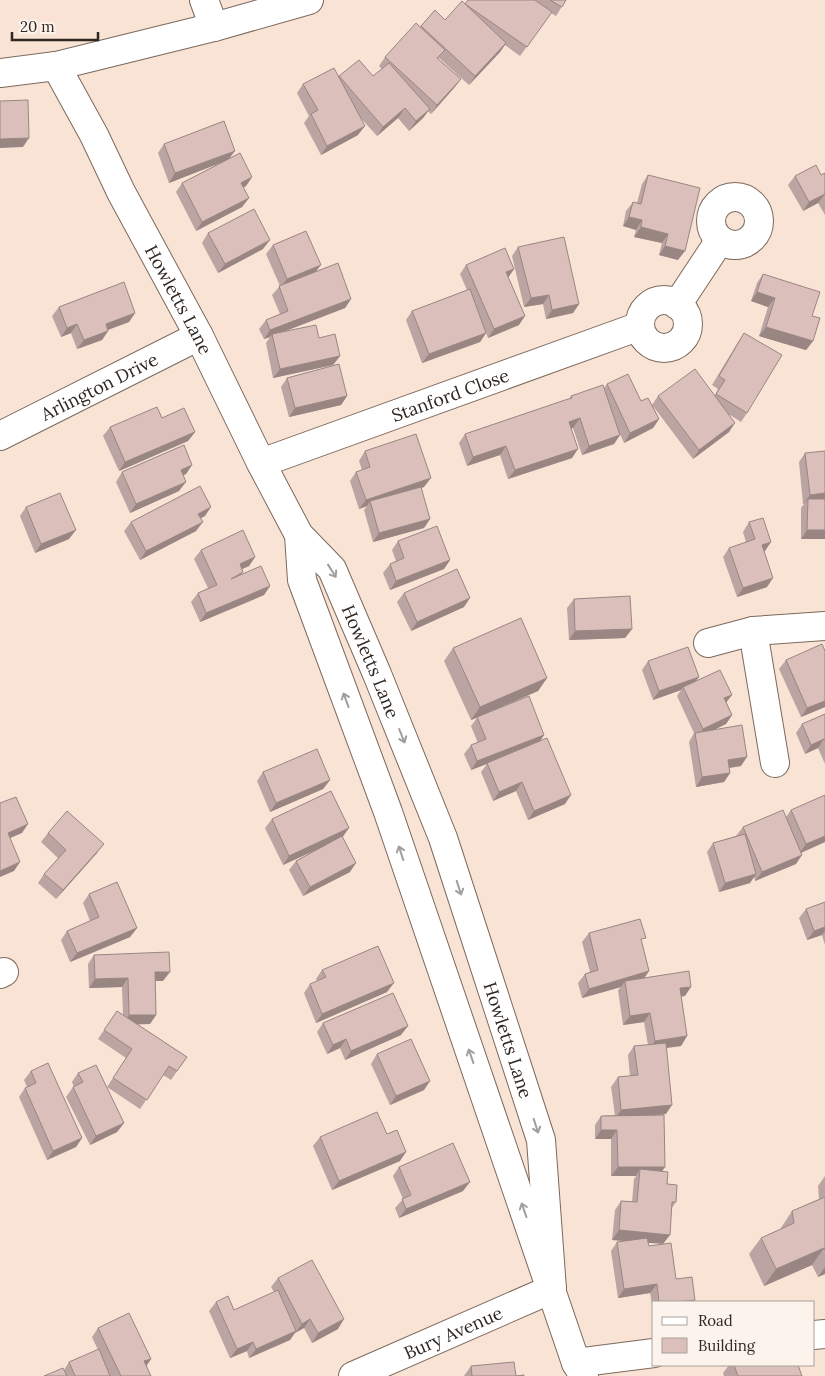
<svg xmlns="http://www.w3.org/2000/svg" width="825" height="1376" viewBox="0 0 825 1376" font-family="Lora,serif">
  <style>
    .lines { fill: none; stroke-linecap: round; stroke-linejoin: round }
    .minor-casing { stroke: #7c695c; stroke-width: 30 }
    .minor { stroke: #fff; stroke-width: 28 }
    .wall { fill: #bba4a1 }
    .shaded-wall { fill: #998683 }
    .building { fill: #dabfbb; stroke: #998683 }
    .oneway { stroke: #a19e9b }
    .labels { text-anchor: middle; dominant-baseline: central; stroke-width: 4; stroke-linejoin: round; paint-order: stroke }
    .street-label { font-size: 18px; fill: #2f2721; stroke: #fcf3ed }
  </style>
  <rect width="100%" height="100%" fill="#f9e3d5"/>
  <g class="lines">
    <defs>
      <g id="minor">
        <path d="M204,0L214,27"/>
        <path id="s1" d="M56,66L94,135L121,192L199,336L261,463L299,535L332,569L377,674L443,838L541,1140L552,1289"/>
        <path d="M0,73L56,66L214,27L309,0"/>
        <circle cx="735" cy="221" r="24"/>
        <circle cx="664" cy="324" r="24"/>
        <path d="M677,305L720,240"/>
        <path id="s2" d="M0,436L199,336"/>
        <path id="s3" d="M261,463L640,326"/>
        <path d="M299,535L302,580L388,812L576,1363L584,1376"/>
        <path d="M753,631L775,763"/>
        <path d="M708,643L753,631L825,626"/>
        <path d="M0,974L4,972"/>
        <path d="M814,1335L825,1334"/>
        <path d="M576,1363L654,1353"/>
        <path id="s4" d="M353,1376L552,1289"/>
      </g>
    </defs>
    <use href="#minor" class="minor-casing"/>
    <use href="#minor" class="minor"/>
  </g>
  <path class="wall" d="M468,0H566L556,16L551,13L520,56L505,45L500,52L469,85L439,58L438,59L461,79L454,88L431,114L428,111L423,118L409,131L398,118L377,136L359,116L358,135L321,155L304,123L309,116L297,93L303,84L339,77L359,60L373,76L382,69L379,66L385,57L420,27L435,10L445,20L465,4Z
    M164,144L229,159L252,177L246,186L243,188L249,198L242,207L196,231L176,192L182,183L224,161L169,183L158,153Z
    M825,173V215L818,203L803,211L788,185L795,176L821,175Z
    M648,175L678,260L659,255L662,243L634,237L636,230L623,226L626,211L633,202L637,203L642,184Z
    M208,233L263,249L218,273L202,243Z
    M273,245L316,272L351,299L345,308L286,331L319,338L340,356L333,365L273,378L266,343L270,337L264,339L259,329L266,320L280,314L272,295L280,286L266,254Z
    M518,247L579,304L573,313L546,319L543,304L524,307L512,256Z
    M466,265L514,269L508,277L519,325L488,338L486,333L480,342L422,363L406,320L412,311L467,290L460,274Z
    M763,274L812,316L813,341L806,350L759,336L768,307L751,301L757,283Z
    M59,307L135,313L129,322L108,330V331L102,340L77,349L71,333L61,337L52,316Z
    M744,333L747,413L741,422L730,415L729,432L693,459L653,406L659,419L653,428L624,443L620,434L614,444L582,455L573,428H571L572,458L508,479L500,455L467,466L459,443L465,434L569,399L571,396L604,388L607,384L641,401L652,405L658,396L715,395L718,389L712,385L738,342Z
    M287,378L347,396L341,405L289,417L281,387Z
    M162,418L195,432L188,441L119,471L103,436L110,427Z
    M365,451L424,487L421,488L430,519L424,528L373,542L364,510L367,506L359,509L350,481L356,472L362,470L359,461Z
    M805,453L825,539H801V508L804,504H803L799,462Z
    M192,465L186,474L183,475L179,491L130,513L116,482L122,472Z
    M26,507L69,539L35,553L20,516Z
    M205,516L201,518L196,531L140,560L124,531L131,522Z
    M749,522L765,551H764L767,587L737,597L723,557L729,548L746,542L743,532Z
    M398,541L450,560L444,569L390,590L383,573L390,564L396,561L392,550Z
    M201,550L255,557L249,566L242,569V574L270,586L264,595L200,622L191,602L198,593L208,588L194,559Z
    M404,593L464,607L411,631L397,602Z
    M574,599L632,629L625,638L569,640L567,608Z
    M453,648L547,678L538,691L489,712L544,735L540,741L565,804L528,820L516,791L493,801L481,772L487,764L471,770L464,754L471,745L478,743L471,726L477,718L471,720L444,661Z
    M825,651V707L801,717L779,669L786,660Z
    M648,661L699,677L696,681L732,695L726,702L732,715L726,724L716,729L741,766L729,768L730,773L724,782L696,787L689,742L694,733L677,696L681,690L653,700L642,670Z
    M825,714V764L818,748L805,754L796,733L802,724Z
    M263,772L330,780L323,789L270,812L257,781Z
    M791,810L825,842L801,853L796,864L755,881L754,877L750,883L719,892L707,852L713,843L736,836L743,827L786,817Z
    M272,819L342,838L350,872L303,896L289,870L296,861L319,848L283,865L265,828Z
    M48,833L97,853L56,899L38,883L44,874L58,858L41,842Z
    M89,894L137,928L130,937L70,962L61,940L67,931L90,921L83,903Z
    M825,902V945L822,935L807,940L799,918L806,909Z
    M589,933L642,943L649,971L644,978L685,996H681L687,1036L681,1046L667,1048L666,1114L660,1115L665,1167L662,1171L676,1202L648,1243L649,1246L676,1279L695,1300L694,1302H654V1314L650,1293L618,1298L611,1251L617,1242L628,1241L612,1240L615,1210L621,1201L632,1202L634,1179L636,1176H611V1139H595V1125L601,1116L615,1115L611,1087L618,1077L630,1076L628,1055L634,1046L648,1045L644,1022L623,1025L618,990L621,987L582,998L578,983L585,974L590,972L582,942Z
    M94,955L163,981H155L156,1015L150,1024H137L187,1057L171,1080L163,1075L140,1109L107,1087L126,1058L98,1039L117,1011L123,1015L122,987L89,988L88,964Z
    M322,970L387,992L316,1023L304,993L310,984L317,981L316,979Z
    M323,1023L401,1035L345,1060L340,1048L327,1054L317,1032Z
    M377,1054L424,1090L390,1105L371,1064Z
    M31,1071L82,1138L76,1147L47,1160L19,1097L25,1088L27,1087L24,1080Z
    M78,1073L124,1123L117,1132L90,1145L66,1097L73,1087H74L72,1082Z
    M387,1134L400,1161L332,1190L313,1146L320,1137Z
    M399,1167L463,1191L399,1218L395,1208L403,1199L393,1176Z
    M825,1176V1274L818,1277L812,1265L764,1286L749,1254L761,1238L781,1229V1228L792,1211L819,1199L818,1186Z
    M278,1278L338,1329L312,1343L304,1328L295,1333L290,1340L249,1358L247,1351L230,1358L209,1311L216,1302L234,1310L274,1292L271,1287Z
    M98,1328L151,1359L146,1366L151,1376H44L64,1370L69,1362L98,1350L92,1337Z
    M729,1365H798L802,1376H724L723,1373Z
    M471,1366L516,1376H524H464Z"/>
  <path class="shaded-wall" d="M506,43L500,52L469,85L475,76Z
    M461,79L454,88L431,114L437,105Z
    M405,108L398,118L377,136L383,127Z
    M430,109L423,118L409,131L416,121Z
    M365,126L358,135L321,155L327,146Z
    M29,138L23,147L0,148V139Z
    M235,151L228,160L169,183L175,173Z
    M252,177L246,186L235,192L241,183Z
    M825,194L818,203L803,211L809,202Z
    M249,198L242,207L196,231L202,222Z
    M629,217L642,220L636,230L623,226Z
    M641,227L668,234L662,243L634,237Z
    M270,240L263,249L218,273L225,264Z
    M665,246L685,251L678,260L659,255Z
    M321,265L314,274L280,288L287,279Z
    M514,269L508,278L506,272Z
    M757,292L775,298L768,307L751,301Z
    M549,295L543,304L524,307L531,298Z
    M351,299L345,308L272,336V334L270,337L264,339L270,330Z
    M579,304L573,313L546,319L552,310Z
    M135,313L129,322L99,333L106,324Z
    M525,316L519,325L488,338L494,329Z
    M77,324L71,333L61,337L67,328Z
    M766,327L813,341L806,350L759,336Z
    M108,331L102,340L77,349L84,340Z
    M486,333L480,342L422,363L429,354Z
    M340,356L333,365L273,378L280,369Z
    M347,396L341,405L289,417L295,408Z
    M580,418L573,428L563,431L569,422Z
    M659,419L653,428L624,443L630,433Z
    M735,423L729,432L693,459L699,450Z
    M195,432L188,441L119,471L125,462Z
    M620,435L614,444L582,455L589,446Z
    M506,446L500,455L467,466L473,457Z
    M578,449L572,458L508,479L515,470Z
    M192,465L186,474L174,479L181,470Z
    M431,478L424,487L371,505L370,501L367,506L359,509L366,500Z
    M186,482L179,491L130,513L136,504Z
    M825,493V502L808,499L803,504L810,495Z
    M211,507L205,516L192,523L198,514Z
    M430,519L424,528L373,542L379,533Z
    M203,522L196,531L140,560L146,551Z
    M76,530L69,539L35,553L41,544Z
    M807,530H825V539H801Z
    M771,542L765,551L755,554L762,545Z
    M255,557L249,566L233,573L240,564Z
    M450,560L444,569L390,590L396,581Z
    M773,578L767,587L737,597L743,588Z
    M270,586L264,595L200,622L206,613Z
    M470,598L464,607L411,631L417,622Z
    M632,629L625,638L569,640L575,631Z
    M699,677L692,686L683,687L681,690L653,700L659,691Z
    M547,678L538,691L471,720L480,707Z
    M732,695L725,704L724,698Z
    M825,701V707L801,717L807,708Z
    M732,715L726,724L697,738L703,729Z
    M544,735L538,744L471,770L477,761Z
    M824,739L818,748L805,754L811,745Z
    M747,757L741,766L722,769L728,760Z
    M730,773L724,782L696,787L702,777Z
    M330,780L323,789L270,812L276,803Z
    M522,782L516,791L493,801L499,792Z
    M571,795L565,804L528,820L534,811Z
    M28,824L22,833L1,842L8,833Z
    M349,828L342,838L283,865L289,856Z
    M825,836V842L800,853L806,844Z
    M104,844L97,853L56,899L63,890Z
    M802,855L796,864L755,881L762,872Z
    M20,862L14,871L0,877V871Z
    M356,863L350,872L303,896L310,887Z
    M756,874L750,883L719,892L725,883Z
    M825,927V931L822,935L807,940L814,931Z
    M137,928L130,937L70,962L77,953Z
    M649,971L643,980L625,981L621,987L582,998L589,989Z
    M155,972H170L163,981H148Z
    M128,978L122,987L89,988L95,979Z
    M394,983L387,992L316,1023L322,1014Z
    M691,987L685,996L674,998L680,988Z
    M650,1013L644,1022L623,1025L630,1016Z
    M129,1015H156L150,1024L123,1025Z
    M408,1026L401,1035L345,1060L351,1051Z
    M687,1036L681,1046L648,1050L655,1041Z
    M346,1039L340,1048L327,1054L333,1045Z
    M430,1081L424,1090L390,1105L396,1096Z
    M672,1105L666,1114L615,1119L621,1110Z
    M124,1123L117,1132L90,1145L96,1136Z
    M601,1130H617L611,1139H595Z
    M82,1138L76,1147L47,1160L53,1151Z
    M406,1152L400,1161L332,1190L339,1181Z
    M618,1167H665L659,1176L640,1169L636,1176H611Z
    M470,1182L463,1191L399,1218L406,1209Z
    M619,1230L670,1235L663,1244L612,1240Z
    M824,1248L812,1265L764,1286L776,1269Z
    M825,1267V1274L818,1277Z
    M657,1284L650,1293L618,1298L624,1289Z
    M695,1300L694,1302H678Z
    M310,1319L304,1328L295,1333L302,1324Z
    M344,1319L338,1329L312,1343L318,1333Z
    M296,1331L290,1340L249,1358L256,1349Z
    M253,1342L247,1351L230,1358L237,1349Z
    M151,1359L145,1368L144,1361Z"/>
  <path class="building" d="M468,0H535L552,12L527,47L465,4Z
    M550,0H566L562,7Z
    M462,1L506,43L475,76L421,26L435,10L445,20Z
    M416,23L445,50L437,58L461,79L437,105L385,57Z
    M359,60L373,76L389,63L430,109L416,121L405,108L383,127L339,76Z
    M334,68L365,126L327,146L311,114L318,110L303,84Z
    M28,100L29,138L0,139V101Z
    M224,121L235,151L175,173L164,144Z
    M240,153L252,177L241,183L249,198L202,222L182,183Z
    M816,165L821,175L825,173V194L809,202L795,176Z
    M648,175L700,188L685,251L665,246L668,234L641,227L642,220L629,217L633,202L641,204Z
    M254,209L270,240L225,264L208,233Z
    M306,231L321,265L287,279L273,245Z
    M564,237L579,304L552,310L549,295L531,298L518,247Z
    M505,248L514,269L506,272L525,316L494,329L466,265Z
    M338,263L351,299L270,330L266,320L288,311L279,286Z
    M763,274L820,292L812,316L820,318L813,341L766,327L775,298L757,292Z
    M124,282L135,313L106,324L108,331L84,340L77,324L67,328L59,307Z
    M470,289L486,333L429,354L412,311Z
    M316,325L319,338L335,334L340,356L280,369L272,334Z
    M744,333L782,355L747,413L716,394L725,380L719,376Z
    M339,364L347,396L295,408L287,378Z
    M695,369L735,423L699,450L658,396Z
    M628,374L641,401L648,398L659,419L630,433L607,384Z
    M603,385L620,435L589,446L580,418L569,422L578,449L515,470L506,446L473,457L465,434L565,400L572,398L571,396Z
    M157,407L162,418L184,408L195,432L125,462L110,427Z
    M416,434L431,478L366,500L356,472L370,467L365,451Z
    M184,445L192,465L181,470L186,482L136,504L122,472Z
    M825,451V493L810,495L805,453Z
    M200,486L211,507L198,514L203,522L146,551L131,522Z
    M421,487L430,519L379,533L370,501Z
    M60,493L76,530L41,544L26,507Z
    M808,499H825V530H807Z
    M763,518L771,542L762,545L773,578L743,588L729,548L755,539L749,522Z
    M437,526L450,560L396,581L390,564L404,558L398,541Z
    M243,530L255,557L240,564L243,572L231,579L261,566L270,586L206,613L198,593L217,585L201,550Z
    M457,569L470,598L417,622L404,593Z
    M630,596L632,629L575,631L574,599Z
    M521,618L547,678L480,707L453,648Z
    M822,644L825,651V701L807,708L786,660Z
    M688,647L699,677L659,691L648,661Z
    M720,670L732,695L724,698L732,715L703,729L683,687Z
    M529,696L544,735L477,761L471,745L486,739L477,717Z
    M825,714V740L824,739L811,745L802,724Z
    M742,725L747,757L728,760L730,773L702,777L695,733Z
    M547,738L571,795L534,811L522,782L499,792L487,763Z
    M317,749L330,780L276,803L263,772Z
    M331,791L349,828L289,856L272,819Z
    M825,795V836L806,844L791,810Z
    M16,797L28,824L8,833L20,862L0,871V803Z
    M783,810L802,855L762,872L743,827Z
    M67,811L104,844L63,890L44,874L66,850L48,833Z
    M745,834L756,874L725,883L713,843Z
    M342,836L356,863L310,887L296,861Z
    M117,882L137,928L77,953L67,931L99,917L89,894Z
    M825,902V927L814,931L806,909Z
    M640,919L646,938L641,939L649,971L589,989L585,974L598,970L589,933Z
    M378,946L394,983L322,1014L310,984L326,977L322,970Z
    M169,952L170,972H155L156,1015H129L128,978L95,979L94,955Z
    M689,971L691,987L680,988L687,1036L655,1041L650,1013L630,1016L625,981Z
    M393,993L408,1026L351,1051L346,1039L333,1045L323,1023Z
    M117,1011L187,1057L177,1071L169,1066L147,1100L113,1078L132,1049L104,1030Z
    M411,1039L430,1081L396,1096L377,1054Z
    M666,1043L672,1105L621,1110L618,1077L638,1075L634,1046Z
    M48,1063L82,1138L53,1151L25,1088L36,1083L31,1071Z
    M96,1065L124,1123L96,1136L73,1087L83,1082L78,1073Z
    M377,1112L387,1134L397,1130L406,1152L339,1181L320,1137Z
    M664,1115L665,1167H618L617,1130H601V1116Z
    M453,1143L470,1182L406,1209L402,1199L411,1195L399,1167Z
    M640,1169L668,1172L667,1184L677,1185L676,1202H672L670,1235L619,1230L621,1201L637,1202Z
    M825,1197V1250L824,1248L776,1269L761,1238L794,1223L792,1211Z
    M647,1238L649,1246L671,1243L676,1279L692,1277L695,1300L678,1302H659L657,1284L624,1289L617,1242Z
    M312,1260L344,1319L318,1333L310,1319L302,1324L278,1278Z
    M278,1290L296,1331L256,1349L253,1342L237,1349L216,1302L228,1296L234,1310Z
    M129,1313L151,1359L144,1361L151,1376H121L98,1328Z
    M99,1349L110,1376H75L69,1362Z
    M514,1362L516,1376L524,1375V1376H472L471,1366Z
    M734,1365H798L802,1376H738Z
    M63,1368L67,1376H44Z"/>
  <defs><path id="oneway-shaft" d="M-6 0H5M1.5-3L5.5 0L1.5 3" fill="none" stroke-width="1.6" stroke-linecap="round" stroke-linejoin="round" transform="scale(1.25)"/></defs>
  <g class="oneway">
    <use href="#oneway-shaft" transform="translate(332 571) rotate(58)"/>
    <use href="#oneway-shaft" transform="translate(346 700) rotate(-110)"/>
    <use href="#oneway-shaft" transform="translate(402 736) rotate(68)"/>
    <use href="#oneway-shaft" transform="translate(401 853) rotate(-108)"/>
    <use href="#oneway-shaft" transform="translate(459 888) rotate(72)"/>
    <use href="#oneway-shaft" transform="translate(471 1056) rotate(-109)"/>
    <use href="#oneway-shaft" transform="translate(536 1126) rotate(72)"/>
    <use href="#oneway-shaft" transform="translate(524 1210) rotate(-109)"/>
  </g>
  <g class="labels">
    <g class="street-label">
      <text stroke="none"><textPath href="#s1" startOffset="264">Howletts Lane</textPath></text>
      <text stroke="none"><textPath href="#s2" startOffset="111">Arlington Drive</textPath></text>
      <text stroke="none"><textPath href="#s3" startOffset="201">Stanford Close</textPath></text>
      <text stroke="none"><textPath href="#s1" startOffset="676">Howletts Lane</textPath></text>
      <text stroke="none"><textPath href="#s1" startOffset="1079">Howletts Lane</textPath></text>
      <text stroke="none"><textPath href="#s4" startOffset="109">Bury Avenue</textPath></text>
    </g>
  </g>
  <rect x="652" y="1301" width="162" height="65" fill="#fcf3ed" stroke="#aaa19b"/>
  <rect x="662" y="1317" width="25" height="8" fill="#ffffff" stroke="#aaa19b"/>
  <text x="698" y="1326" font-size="15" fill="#2f2721">Road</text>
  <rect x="662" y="1338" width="25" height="15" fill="#dabfbb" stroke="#aaa19b"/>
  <text x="698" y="1351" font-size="15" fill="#2f2721">Building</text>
  <path d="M12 32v8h86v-8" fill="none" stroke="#2f2721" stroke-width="2.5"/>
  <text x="20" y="32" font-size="15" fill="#2f2721" stroke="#fcf3ed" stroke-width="4" paint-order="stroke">20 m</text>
</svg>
